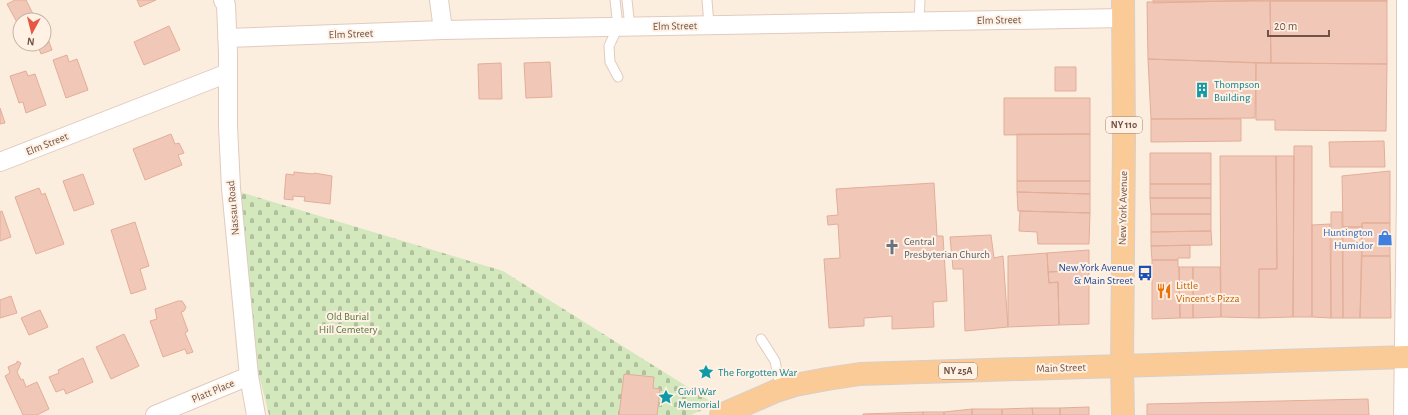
<svg xmlns="http://www.w3.org/2000/svg" width="1408" height="415" viewBox="0 0 1408 415" font-family="'Alegreya Sans',sans-serif">
  <style>
    .cemetery { fill: url(#cemetery-stones) }
    .building { fill: #f1c8b7; stroke: #e3ad98 }
    .lines { fill: none; stroke-linecap: round; stroke-linejoin: round }
    .service-casing { stroke: #e1cbbe; stroke-width: 11 }
    .minor-casing { stroke: #e1cbbe; stroke-width: 20 }
    .tertiary-casing { stroke: #e1cbbe; stroke-width: 24 }
    .primary-casing { stroke: #d7cfcb; stroke-width: 24 }
    .service { stroke: #fff; stroke-width: 9 }
    .minor { stroke: #fff; stroke-width: 18 }
    .tertiary { stroke: #fff; stroke-width: 22 }
    .primary { stroke: #fbcb97; stroke-width: 22 }
    .labels { text-anchor: middle; dominant-baseline: central; stroke-width: 4; stroke-linejoin: round; paint-order: stroke }
    .shield { fill: #fff2e5; stroke: #9c8276; stroke-width: 1 }
    .shield-label { font-size: 10px; font-weight: bold; fill: #715247 }
    .street-label { font-size: 11px; fill: #715247; stroke: #fff2e5 }
    .culture-label { font-size: 11px; fill: #0d838f; stroke: #fff2e5; text-anchor: start }
    .shop-label { font-size: 11px; fill: #366cbe; stroke: #fff2e5; text-anchor: end }
    .worship-label { font-size: 11px; fill: #5b616d; stroke: #fff2e5; text-anchor: start }
    .transit-label { font-size: 11px; fill: #164399; stroke: #fff2e5; text-anchor: end }
    .food-label { font-size: 11px; fill: #c56008; stroke: #fff2e5; text-anchor: start }
    .park-label { font-size: 11px; fill: #567840; stroke: #fff2e5 }
  </style>
  <defs>
    <pattern id="cemetery-stones" width="16" height="16" patternUnits="userSpaceOnUse"><rect width="16" height="16" fill="#d4e8be"/><path d="M2 7V4a2 2 0 0 1 4 0v3zM10 15v-3a2 2 0 0 1 4 0v3z" fill="#b0bf9c"/></pattern>
  </defs>
  <rect width="100%" height="100%" fill="#fceedf"/>
  <path class="cemetery" d="M240,192L503,271L715,404L691,415H269L256,363Z"/>
  <path class="building" d="M15,0H26L35,18L31,20H20V26H19L7,4Z
    M137,0H156L140,7Z
    M1153,0H1270L1153,3Z
    M1270,0H1387V1H1270Z
    M1270,1L1271,63L1148,59L1147,2Z
    M1270,1H1387V64L1271,63Z
    M169,26L180,50L144,65L134,42Z
    M45,31L52,50L41,54L37,44H44Z
    M67,55L69,62L77,59L88,90L66,98L53,60Z
    M1148,59L1256,63L1255,118L1151,119Z
    M550,62L552,97L526,98L524,63Z
    M501,63L502,99H479L478,64Z
    M1256,63L1387,64L1386,131L1275,130V120H1256Z
    M1055,67H1076V91H1055Z
    M26,71L28,76L35,74L46,105L26,113L23,102L19,103L10,76Z
    M1004,98H1090V134L1004,135Z
    M0,108L5,123L0,124Z
    M1151,119H1241V141L1151,142Z
    M171,134L175,144L179,143L184,153L178,155L182,165L145,180L133,149Z
    M1017,134H1090V181H1017Z
    M1384,141L1385,167H1330L1329,142Z
    M1294,146H1312V317H1293Z
    M1150,153H1211V184H1150Z
    M1220,156H1276L1277,269H1259V318L1221,317Z
    M1276,156H1294L1293,317L1259,318V269H1277Z
    M1390,171V223H1362V227H1343L1342,176Z
    M294,172L313,174L314,173L332,176L330,204L304,201L305,197L293,196V200L284,199L286,174L294,175Z
    M83,174L94,204L74,211L63,181Z
    M1017,181H1090V194L1017,192Z
    M934,183L937,236H943L947,301L933,302L934,327L892,329V316L864,318V326L829,328L824,259L840,258L838,224L828,225L827,216L838,215L836,189Z
    M1150,184H1211V198H1150Z
    M39,188L42,195L45,193L64,244L36,254L15,197Z
    M1017,192L1090,194V213L1018,211Z
    M1150,198H1211V214H1151Z
    M2,211L11,237L0,241V212Z
    M1020,211L1090,213L1089,244H1038L1037,232L1019,231Z
    M1331,212H1342L1343,318H1331Z
    M1151,214H1211V231L1151,232Z
    M135,222L149,266L140,269L146,289L131,294L111,230Z
    M1362,223H1390V256H1362Z
    M1330,224L1331,318L1312,317V225Z
    M1343,227H1362L1360,318H1343Z
    M1211,231L1212,245L1151,246V232Z
    M991,235L994,258L1003,256L1008,327L965,331L963,269H953L950,237Z
    M1190,245V258H1178V260H1152L1151,246Z
    M1089,250V270L1048,272L1047,253Z
    M1047,253L1049,283L1058,282L1059,325L1008,327V256Z
    M1362,256H1390L1391,318H1360Z
    M1152,260H1178V267H1179L1180,318L1152,319Z
    M1179,267H1193V318H1180Z
    M1193,267H1220L1221,317L1193,318Z
    M1089,270V324L1059,325L1058,282L1049,283L1048,272Z
    M11,296L17,313L0,318V300Z
    M178,301H182L186,307L184,311L181,312L188,331L185,333L193,352L187,354L185,349L163,357L150,321L157,319L155,309Z
    M40,310L48,327L29,335L21,318Z
    M124,334L139,366L111,379L96,347Z
    M83,358L93,382L66,394L64,389L56,392L49,377L59,373L58,370Z
    M17,361L21,363L17,372L21,380L23,379L26,387L37,382L49,409L37,415H23L5,376L10,373L8,367L17,363Z
    M624,374L654,377L653,388L660,389L657,415H619Z
    M1368,399L1369,415H1147V404Z
    M1089,407V415H1060V408Z
    M1032,408L1033,415H1002V409Z
    M1032,408H1060V415H1033Z
    M972,409V415H944V412Z
    M972,409H1002V415H972Z
    M923,412V415H863V414Z
    M923,412H944V415H923Z"/>
  <g class="lines">
    <defs>
      <path id="service" d="M615,0L618,27L609,46L610,62L618,77
        M627,0L630,27
        M707,0L709,25
        M919,21L920,0
        M761,339L775,361L781,390"/>
      <path id="minor" d="M223,0L226,5L228,53V126L231,188L249,376L256,415
        M439,0L443,30
        M227,38L443,30L1123,18
        M0,162L228,73
        M155,415L249,376"/>
      <path id="tertiary" d="M1405,415L1408,194V0"/>
      <path id="primary" d="M721,415L776,391L795,385L827,379L860,374L1408,357
        M1123,415L1122,366L1124,139L1123,0"/>
    </defs>
    <use href="#service" class="service-casing"/>
    <use href="#minor" class="minor-casing"/>
    <use href="#tertiary" class="tertiary-casing"/>
    <use href="#primary" class="primary-casing"/>
    <use href="#service" class="service"/>
    <use href="#minor" class="minor"/>
    <use href="#tertiary" class="tertiary"/>
    <use href="#primary" class="primary"/>
  </g>
  <defs>
    <symbol id="building-bare" viewBox="-9 -9 18 18"><path d="M-4-6H4V6H1V3H-1V6H-4ZM-2.5-4.3h1.7v1.8h-1.7ZM.8-4.3h1.7v1.8H.8ZM-2.5-1h1.7V.8h-1.7ZM.8-1h1.7V.8H.8Z" fill="#0f9aa8" stroke="#fff2e5" stroke-width="2.5" paint-order="stroke"/></symbol>
    <symbol id="shop-bare" viewBox="-9 -9 18 18"><path d="M-5-2.5h2.3a2.7 3.5 0 0 1 5.4 0H5L5.5 6h-11ZM-1.5-2.5h3a1.5 2.3 0 0 0-3 0Z" fill="#3f7fe0" stroke="#fff2e5" stroke-width="2.5" paint-order="stroke"/></symbol>
    <symbol id="church-bare" viewBox="-9 -9 18 18"><path d="M-1.2-6h2.4v3.5h3.3v2.4h-3.3V6h-2.4V-.1h-3.3v-2.4h3.3Z" fill="#6b7280" stroke="#fff2e5" stroke-width="2.5" paint-order="stroke"/></symbol>
    <symbol id="bus-bare" viewBox="-9 -9 18 18"><path d="M-5-6H5V4H4V6H2V4H-2V6H-4V4H-5ZM-3.5-4V0h7V-4ZM-3.5 1.2v1.5H-2V1.2ZM2 1.2v1.5H3.5V1.2Z" fill="#1a4fb4" stroke="#fff2e5" stroke-width="2.5" paint-order="stroke"/></symbol>
    <symbol id="restaurant-bare" viewBox="-9 -9 18 18"><path d="M-5-6h1v4h1v-4h1v4h1v-4h1v5L-1.5 .5V6h-2V.5L-5-1ZM5-6V6H3V1.5H1.5Q1.5-4 5-6Z" fill="#e8710a" stroke="#fff2e5" stroke-width="2.5" paint-order="stroke"/></symbol>
    <symbol id="sight-bare" viewBox="-9 -9 18 18"><path d="M0-6L1.8-2.2L6-1.7L2.9 1.2L3.7 5.4L0 3.3L-3.7 5.4L-2.9 1.2L-6-1.7L-1.8-2.2Z" fill="#0f9aa8" stroke="#fff2e5" stroke-width="2.5" paint-order="stroke"/></symbol>
  </defs>
  <g fill-rule="evenodd">
    <use href="#building-bare" x="1191" y="79" width="22" height="22"/>
    <use href="#shop-bare" x="1374" y="227" width="22" height="22"/>
    <use href="#church-bare" x="881" y="236" width="22" height="22"/>
    <use href="#bus-bare" x="1134" y="262" width="22" height="22"/>
    <use href="#restaurant-bare" x="1153" y="280" width="22" height="22"/>
    <use href="#sight-bare" x="695" y="361" width="22" height="22"/>
    <use href="#sight-bare" x="655" y="386" width="22" height="22"/>
  </g>
  <g class="labels">
    <g class="shield">
      <rect x="1106" y="117" width="36" height="16" rx="3"/>
      <rect x="939" y="363" width="38" height="16" rx="3"/>
    </g>
    <g class="shield-label">
      <text x="1124" y="125">NY 110</text>
      <text x="958" y="371">NY 25A</text>
    </g>
    <g class="street-label">
      <text transform="translate(999 20) rotate(-1)">Elm Street</text>
      <text transform="translate(675 26) rotate(-1)">Elm Street</text>
      <text transform="translate(351 34) rotate(-2)">Elm Street</text>
      <text transform="translate(47 144) rotate(-22)">Elm Street</text>
      <text transform="translate(233 208) rotate(-95)">Nassau Road</text>
      <text transform="translate(1123 208) rotate(-89)">New York Avenue</text>
      <text transform="translate(1061 368) rotate(-2)">Main Street</text>
      <text transform="translate(213 391) rotate(-23)">Platt Place</text>
    </g>
    <g class="culture-label">
      <text x="1214" y="84">Thompson<tspan x="1214" dy="13">Building</tspan></text>
      <text x="718" y="372">The Forgotten War</text>
      <text x="678" y="391">Civil War<tspan x="678" dy="13">Memorial</tspan></text>
    </g>
    <g class="shop-label">
      <text x="1373" y="232">Huntington<tspan x="1373" dy="13">Humidor</tspan></text>
    </g>
    <g class="worship-label">
      <text x="904" y="241">Central<tspan x="904" dy="13">Presbyterian Church</tspan></text>
    </g>
    <g class="transit-label">
      <text x="1133" y="267">New York Avenue<tspan x="1133" dy="13">&amp; Main Street</tspan></text>
    </g>
    <g class="food-label">
      <text x="1176" y="285">Little<tspan x="1176" dy="13">Vincent's Pizza</tspan></text>
    </g>
    <g class="park-label">
      <text x="348" y="316">Old Burial<tspan x="348" dy="13">Hill Cemetery</tspan></text>
    </g>
  </g>
  <g transform="translate(32 32) rotate(187)"><circle r="19" fill="#fff2e5" stroke="#c6b2a6"/>
  <path d="M0-3L7 15L0 10L-7 15Z" fill="#e65744"/>
  <text y="-6" font-size="11" font-weight="bold" text-anchor="middle" fill="#715247">N</text>
  </g>
  <path d="M1268 30v6h61v-6" fill="none" stroke="#715247" stroke-width="2"/>
  <text x="1274" y="30" font-size="12" fill="#715247" stroke="#fff2e5" stroke-width="3" paint-order="stroke">20 m</text>
</svg>
